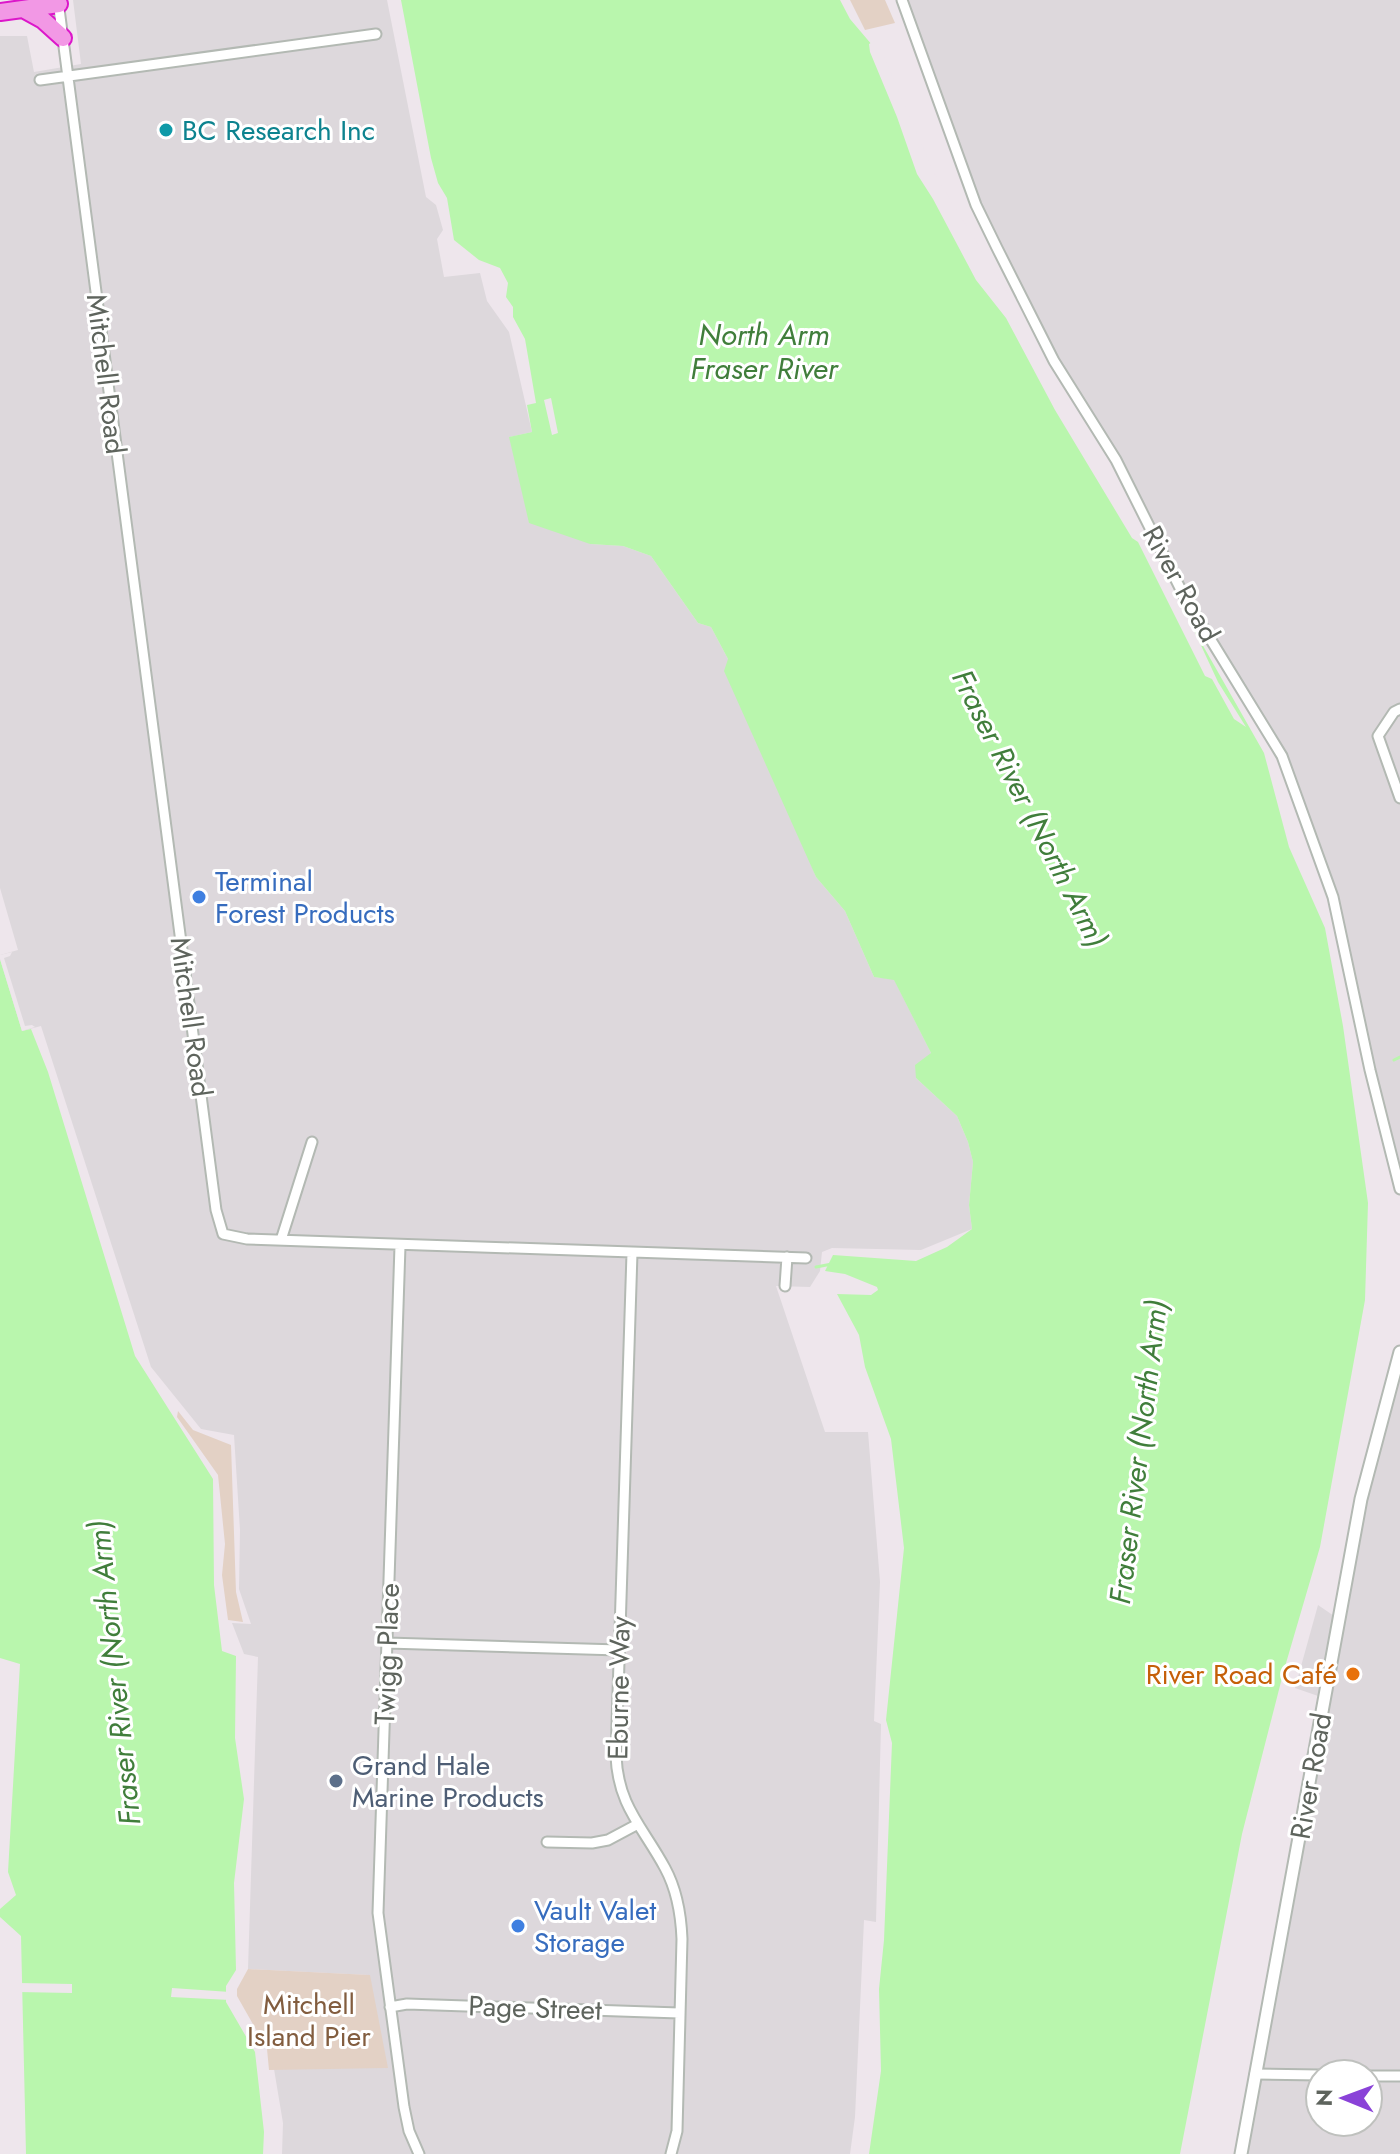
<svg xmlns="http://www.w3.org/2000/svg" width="1400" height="2154" viewBox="0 0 1400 2154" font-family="Jost,sans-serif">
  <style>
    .industrial { fill: #ddd8dc; fill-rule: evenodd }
    .green { fill: #e3d1c5 }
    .water { fill: #b9f6ad }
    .pier { fill: #eee6ec }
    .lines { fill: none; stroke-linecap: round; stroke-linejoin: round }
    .stream { stroke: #b9f6ad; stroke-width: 3 }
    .minor-casing { stroke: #b3b9b3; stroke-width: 13 }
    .tertiary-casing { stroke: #b3b9b3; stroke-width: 15 }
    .motorway-casing { stroke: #dc17ca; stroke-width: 20 }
    .minor { stroke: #fff; stroke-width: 9 }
    .tertiary { stroke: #fff; stroke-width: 11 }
    .motorway { stroke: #f298e5; stroke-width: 16 }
    .culture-dot { fill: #0f9aa8; stroke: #fff; stroke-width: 3 }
    .shop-dot { fill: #3f7fe0; stroke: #fff; stroke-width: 3 }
    .food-dot { fill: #e8710a; stroke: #fff; stroke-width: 3 }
    .service-dot { fill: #5c6f8a; stroke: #fff; stroke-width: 3 }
    .labels { text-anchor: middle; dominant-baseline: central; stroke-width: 6; stroke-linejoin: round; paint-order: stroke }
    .culture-label { font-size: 28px; fill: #0d838f; stroke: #fff; text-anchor: start }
    .street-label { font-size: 28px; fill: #5e645d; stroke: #fff }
    .shop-label { font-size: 28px; fill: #366cbe; stroke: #fff; text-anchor: start }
    .food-label { font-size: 28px; fill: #c56008; stroke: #fff; text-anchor: end }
    .service-label { font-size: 28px; fill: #4e5e75; stroke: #fff; text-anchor: start }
    .park-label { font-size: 28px; fill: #825d3f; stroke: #fff }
    .water-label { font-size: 30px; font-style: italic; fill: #407e3b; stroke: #fff }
  </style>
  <rect width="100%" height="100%" fill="#eee6ec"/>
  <path class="industrial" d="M73,0H387L426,197L436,205L443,230L437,239L444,277L480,273L487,301L509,332L532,432L510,437L590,544L623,546L651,556L698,623L711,627L728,659L816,877L845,911L874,977L894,979L931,1053L916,1078L957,1116L968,1142L973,1162L969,1205L972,1229L921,1250L832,1248L822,1252L820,1271L810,1287L776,1286L825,1432H868L880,1582L874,1721L881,1724L876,1922L864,1920L855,2117L850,2154H282L283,2123L274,2069L369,1975L248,1969L258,1657L244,1654L232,1623L251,1624L239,1589L240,1530L234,1435L201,1429L151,1367L41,1026L22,1031L0,959V955L18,950L0,888V36H27L34,72L81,64Z
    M902,0H1400V1189L1333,897L1282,756L1184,596L1116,460L1078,400L997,248Z
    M1400,1352V2154H1241L1361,1499ZM1320,2074H1368V2122H1320Z
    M1318,1605L1337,1618L1321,1697L1295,1688Z"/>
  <path class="green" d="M850,0H885L895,23L865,30Z
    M178,1411L193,1430L231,1445L236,1592L243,1622L228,1620L222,1575L225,1544L218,1475L177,1417Z
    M248,1969L370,1975L388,2068L269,2070L267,2049L237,1996V1989Z"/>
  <path class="water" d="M401,0H840L850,19L878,52L931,175L1078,426L1264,753L1289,847L1325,928L1343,1026L1368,1203L1365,1300L1320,1547L1284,1670L1242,1834L1180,2154H869L881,2071L879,1989L884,1940L892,1743L886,1720L904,1548L891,1439L865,1367L859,1335L837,1294L871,1295L878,1290L877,1287L845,1274L825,1271L833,1255L916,1261L947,1247L972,1229L969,1205L973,1162L968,1142L957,1116L916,1078L915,1065L931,1053L894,980L874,977L845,911L816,877L724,671L728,659L711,627L698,623L651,556L623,546L590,544L529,523L509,437L532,432L527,405L536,403L525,339L513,317V307L506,297L508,283L500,268L479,260L454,240L447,198L438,183L431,158Z
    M0,959L22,1031L31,1029L48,1072L135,1356L213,1479L214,1585L222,1651L236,1656L235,1738L244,1799L234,1883L236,1970L226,1986V2002L255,2052L264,2132L263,2154H26L21,1936L0,1917V1909L16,1895L8,1872L20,1664L0,1658Z"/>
  <path class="pier" d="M874,41L881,50L934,173L1024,320L1053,377L1172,583L1218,682L1246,727L1234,719L1212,679L1205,676L1138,542L1132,538L1055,410L1006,318L976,280L933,199L917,174L897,117L870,52L869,44Z
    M551,398L558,433L552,435L544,400Z
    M12,952L10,956L4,958L25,1026L32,1025L35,1027L22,1031L0,959V955Z
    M18,1983L72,1984V1993L18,1992Z
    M172,1988L230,1992V2000L171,1997Z"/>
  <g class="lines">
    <path class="stream" d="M1394,1060L1400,1057
      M816,1267L832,1264"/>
    <defs>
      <path id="minor" d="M902,0L976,205L997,248L1054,361L1116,460L1184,596L1282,756L1333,897L1370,1070L1400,1189
        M58,1L216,1210L223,1234L247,1239L806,1258
        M40,80L376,34
        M1400,709L1394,712L1378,736L1400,798
        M281,1240L312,1142
        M400,1246L378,1913L404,2107L409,2131L419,2154
        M632,1253L616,1756C618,1806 643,1827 665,1868C677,1890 681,1914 682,1939L677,2131L671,2154
        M785,1286L787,1257
        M388,1643L619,1650
        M547,1842L592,1843L608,1840L638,1824
        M390,2007L407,2004L679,2013
        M1255,2074L1320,2075
        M1368,2076H1400"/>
      <path id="tertiary" d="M1241,2154L1361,1499L1400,1352"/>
      <path id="motorway" d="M23,9L43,20L63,38
        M0,12L59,4"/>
    </defs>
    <use href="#minor" class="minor-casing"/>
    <use href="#tertiary" class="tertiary-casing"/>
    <use href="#motorway" class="motorway-casing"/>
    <use href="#minor" class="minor"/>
    <use href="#tertiary" class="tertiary"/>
    <use href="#motorway" class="motorway"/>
  </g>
  <circle class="culture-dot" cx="166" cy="130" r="8"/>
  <g class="shop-dot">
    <circle cx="199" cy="897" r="8"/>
    <circle cx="518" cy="1926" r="8"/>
  </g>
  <circle class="food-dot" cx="1353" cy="1674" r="8"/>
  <circle class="service-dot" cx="336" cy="1781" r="8"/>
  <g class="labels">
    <g class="culture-label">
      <text x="182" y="130">BC Research Inc</text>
    </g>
    <g class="street-label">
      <text transform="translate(106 374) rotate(83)">Mitchell Road</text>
      <text transform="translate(1181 584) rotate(61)">River Road</text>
      <text transform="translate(191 1017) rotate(82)">Mitchell Road</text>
      <text transform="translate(387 1654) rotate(-88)">Twigg Place</text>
      <text transform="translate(619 1688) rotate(-89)">Eburne Way</text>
      <text transform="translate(1311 1776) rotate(-80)">River Road</text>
      <text transform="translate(535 2008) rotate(2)">Page Street</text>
    </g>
    <g class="shop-label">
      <text x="215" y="881">Terminal<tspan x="215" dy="32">Forest Products</tspan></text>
      <text x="534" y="1910">Vault Valet<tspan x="534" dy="32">Storage</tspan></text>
    </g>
    <g class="food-label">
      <text x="1337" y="1674">River Road Café</text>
    </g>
    <g class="service-label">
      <text x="352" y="1765">Grand Hale<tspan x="352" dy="32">Marine Products</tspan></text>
    </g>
    <g class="park-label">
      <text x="309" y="2004">Mitchell<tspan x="309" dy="32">Island Pier</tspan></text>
    </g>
    <g class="water-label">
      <text x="764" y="334">North Arm<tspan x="764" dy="34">Fraser River</tspan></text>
      <text transform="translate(1030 808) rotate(63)">Fraser River (North Arm)</text>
      <text transform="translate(1138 1452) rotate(-83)">Fraser River (North Arm)</text>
      <text transform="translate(114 1673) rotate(-96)">Fraser River (North Arm)</text>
    </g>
  </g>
  <g transform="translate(1344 2098) rotate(271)"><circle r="38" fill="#ffffff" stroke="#bfc1be" stroke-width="2"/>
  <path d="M0-6L14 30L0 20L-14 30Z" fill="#8a42d8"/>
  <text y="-12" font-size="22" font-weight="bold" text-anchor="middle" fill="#5e645d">N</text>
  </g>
</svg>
